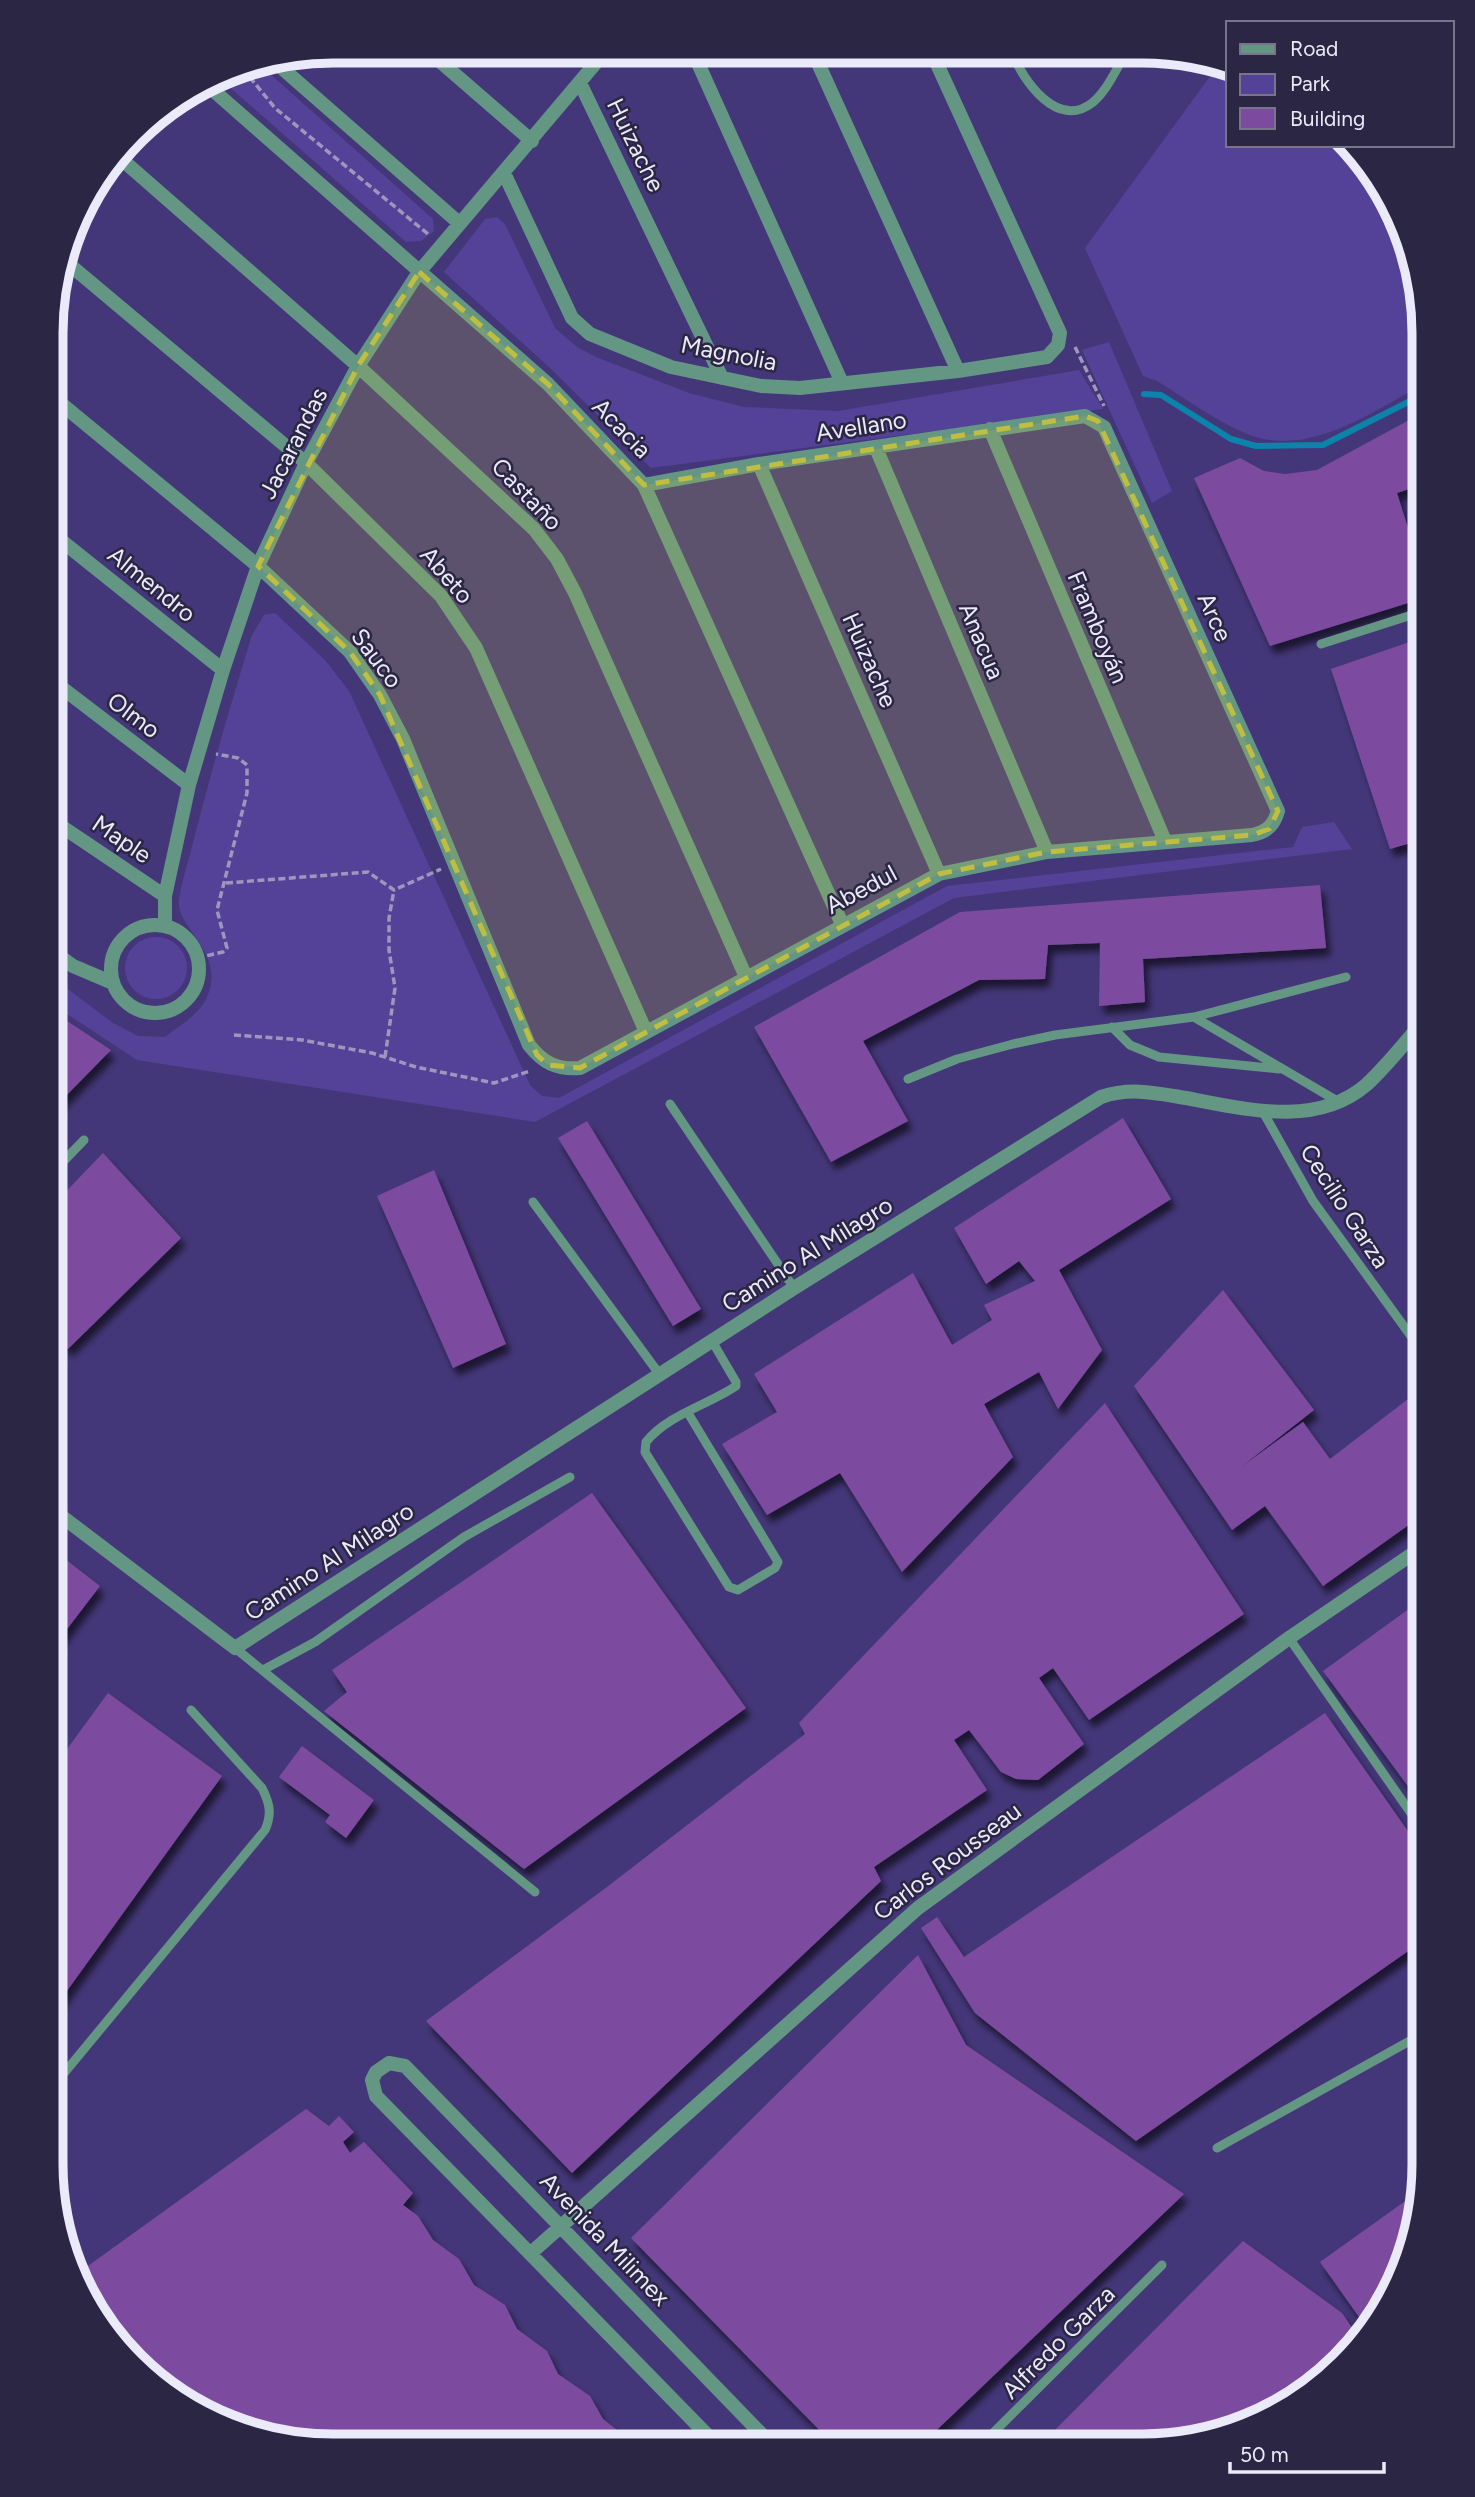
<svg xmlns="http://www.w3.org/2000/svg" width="1475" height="2497" viewBox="0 0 1475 2497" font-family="Figtree,sans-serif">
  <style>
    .green { fill: #534298 }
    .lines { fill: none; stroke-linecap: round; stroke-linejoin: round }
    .stream { stroke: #0c83ab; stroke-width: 6 }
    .building { fill: #7c4ba0; filter: url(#shadow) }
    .path { stroke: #9d97be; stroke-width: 3.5; stroke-dasharray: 7 3.5; stroke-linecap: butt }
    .service { stroke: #649684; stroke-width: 9 }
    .minor { stroke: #649684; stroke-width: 14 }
    .marked { fill: #bfbe41; fill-opacity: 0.2; stroke: #bfbe41; stroke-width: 5; stroke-dasharray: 14 9; stroke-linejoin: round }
    .labels { text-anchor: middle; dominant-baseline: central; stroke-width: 5; stroke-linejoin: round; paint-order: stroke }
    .street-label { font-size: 24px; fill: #ebeafa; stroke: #2a2643 }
    .rim { fill: none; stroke: #ebeafa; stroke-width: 9 }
  </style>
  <defs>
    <filter id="shadow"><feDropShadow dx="4.5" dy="8" stdDeviation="3.5" flood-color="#0009"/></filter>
  </defs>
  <rect width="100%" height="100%" fill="#443779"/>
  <path class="green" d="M1219,64L1228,66V145H1350C1411,207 1424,301 1424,384C1371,412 1307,460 1245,433C1214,420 1185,398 1157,381L1143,376L1085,248Z
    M260,65L433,219L434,231L421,241L406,242L218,77L225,72Z
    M497,217L505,224L555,328L577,347L596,357L689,393L744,407L838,411L1079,370L1103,409L651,468L549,367L444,272L485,219Z
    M1109,342L1172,491L1152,503L1082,350Z
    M275,613L325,660L349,691L530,1085L542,1096L559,1098L947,886L1293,847L1302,827L1334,822L1352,849L954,898L535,1122L137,1060L52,1004V977L113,1023L138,1036L165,1037C179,1026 200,1014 207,997C227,952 175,929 179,899C183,876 191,853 196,831C213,765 232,700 252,635L264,615Z
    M125 968a31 31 0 1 1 62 0a31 31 0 1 1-62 0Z"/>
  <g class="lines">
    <path class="stream" d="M1144,394L1161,395L1231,439L1256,446L1323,445L1424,394"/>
  </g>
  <path class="building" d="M1424,412V484L1397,493L1424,579V598L1270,646L1194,478L1240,458L1264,471L1285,474L1317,470Z
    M1424,637V839L1390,849L1331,669Z
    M1320,885L1326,948L1143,959L1145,1002L1099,1006L1100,943L1048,945L1045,979L979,980L863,1041L908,1121L831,1162L754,1027L960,912Z
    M52,1011L111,1050L52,1110Z
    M1123,1118L1171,1199L1059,1270L1102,1350L1058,1409L1039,1372L984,1404L1013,1457L902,1572L840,1473L767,1515L722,1444L777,1412L754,1374L913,1273L952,1345L992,1320L984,1305L1035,1281L1019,1261L986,1284L954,1228Z
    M587,1121L701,1309L673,1326L558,1138Z
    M103,1153L181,1238L68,1349L52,1332V1206Z
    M434,1170L506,1344L453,1368L377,1196Z
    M1223,1290L1314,1410L1241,1467L1303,1422L1330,1459L1421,1389L1424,1393V1466L1410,1450L1424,1469V1514L1323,1586L1265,1506L1232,1530L1134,1386Z
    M1105,1403L1244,1614L1089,1720L1053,1668L1039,1678L1084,1744L1038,1780L1016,1779L1001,1772L969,1730L954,1740L987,1790L874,1867L881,1881L572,2173L426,2021L607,1887L805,1734L799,1723Z
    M592,1493L746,1708L524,1869L324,1711L347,1692L332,1670Z
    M52,1549L100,1586L51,1650V1579Z
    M1424,1598V1808L1323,1671Z
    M108,1693L222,1776L51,2013V1771Z
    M1325,1713L1424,1854V1940L1136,2141L975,2013L921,1928L937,1917L964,1957Z
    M302,1746L374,1800L346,1838L325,1822L330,1815L279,1777Z
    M918,1955L966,2045L1184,2194L920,2446L834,2445L631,2238Z
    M306,2109L329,2126L339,2116L354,2132L343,2142L350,2153L364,2142L413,2193L403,2205L418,2216L433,2240L459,2259L474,2285L505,2305L517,2329L547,2351L558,2374L590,2396L603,2419L636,2445L296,2444L224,2425L161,2388L109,2336L74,2276Z
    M1422,2189L1409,2255L1369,2331L1320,2262Z
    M1243,2241L1342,2313L1361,2341L1314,2388L1250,2425L1143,2446H1039Z"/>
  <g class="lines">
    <path class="path" d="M243,69L275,108L428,234
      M1075,347L1104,406
      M226,883L368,872L394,890L441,869
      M197,958L223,952L227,948L217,910L247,793V765L238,758L216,754
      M234,1035L302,1040L372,1053L416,1067L494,1083L530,1071
      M385,1057L395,988L389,950V918L394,890"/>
    <path class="service" d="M1012,53C1023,80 1057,130 1092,103C1107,91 1116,69 1126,53
      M1321,644L1424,611
      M1418,887L1424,884
      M1194,1017L1346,977
      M1112,1027L1130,1045L1159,1057L1279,1069
      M908,1079L957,1059L1013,1044L1055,1035L1194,1017L1339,1102
      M670,1104L794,1288
      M1262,1110L1313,1201L1424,1354
      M52,1173L84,1140
      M533,1202L660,1375
      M688,1413L778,1562L775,1568L738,1590L729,1587L645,1452L646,1442C667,1415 708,1405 736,1386V1382L712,1341
      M1289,1638L1424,1832
      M235,1648L535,1892
      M263,1670L315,1642L464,1537L570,1477
      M51,2089L265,1830C272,1814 270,1804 262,1788L191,1710
      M1217,2148L1424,2033
      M980,2446L1162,2265"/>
    <path class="minor" d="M428,51L532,141
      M693,52L842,383
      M813,52L958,371
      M275,62L458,222
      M580,83L722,378
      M206,84L548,384L644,485L842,924
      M119,157L358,366L534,529L557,559L575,593L746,977
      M504,173L572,318L590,334L671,367L761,386L800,388L958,371L1047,357L1058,345L1060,333L932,53
      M64,260L306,463L441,596L476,648L646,1032
      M53,397L258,566L350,652L380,695L403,739L529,1045C543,1063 557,1070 580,1068L939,874L1047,852L1252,835C1267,832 1274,825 1278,811L1104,427L1085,416L759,464L644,485
      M990,429L1165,841
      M876,448L1047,852
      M759,464L939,874
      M53,534L223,670
      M53,681L189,785
      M52,820L165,896
      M111 969a44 44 0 1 1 88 0a44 44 0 1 1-88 0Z
      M165,926V896L189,785L223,670L258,566L306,463L358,366L419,272L605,52
      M52,951L73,966L113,983
      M52,1509L235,1648L794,1288L1101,1097C1131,1087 1156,1093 1186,1098C1245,1109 1316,1128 1366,1085C1387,1066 1405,1042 1424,1021
      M531,2253L918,1908L1289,1638L1424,1546
      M717,2445L376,2096L372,2080L376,2072L389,2063L405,2066L772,2445"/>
  </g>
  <path class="marked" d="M419,272L548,384L644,485L1085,416L1098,421L1278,811L1269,829L1252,835L1047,852L939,874L580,1068L548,1065L537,1055L380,695L350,652L258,566L358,366Z"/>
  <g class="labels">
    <g class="street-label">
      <text transform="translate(636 145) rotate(64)">Huizache</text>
      <text transform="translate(729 353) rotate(11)">Magnolia</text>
      <text transform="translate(861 426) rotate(-9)">Avellano</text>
      <text transform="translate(622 428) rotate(46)">Acacia</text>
      <text transform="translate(293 443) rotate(-63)">Jacarandas</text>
      <text transform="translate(527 494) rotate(46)">Castaño</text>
      <text transform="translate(447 575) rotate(49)">Abeto</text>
      <text transform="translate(152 584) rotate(39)">Almendro</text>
      <text transform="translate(1215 617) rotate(66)">Arce</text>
      <text transform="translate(1098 627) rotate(67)">Framboyán</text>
      <text transform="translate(982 641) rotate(67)">Anacua</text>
      <text transform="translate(377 658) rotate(53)">Sauco</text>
      <text transform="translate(870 660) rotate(66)">Huizache</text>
      <text transform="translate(134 715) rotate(37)">Olmo</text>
      <text transform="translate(122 839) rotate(34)">Maple</text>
      <text transform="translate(861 889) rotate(-28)">Abedul</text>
      <text transform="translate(1345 1206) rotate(57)">Cecilio Garza</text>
      <text transform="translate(807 1254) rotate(-32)">Camino Al Milagro</text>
      <text transform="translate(329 1561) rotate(-33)">Camino Al Milagro</text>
      <text transform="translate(947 1861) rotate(-37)">Carlos Rousseau</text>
      <text transform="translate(605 2239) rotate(46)">Avenida Milimex</text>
      <text transform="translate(1058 2342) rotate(-45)">Alfredo Garza</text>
    </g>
  </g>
  <path d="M0 0H1475V2497H0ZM333 63H1142A270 270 0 0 1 1412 333V2164A270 270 0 0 1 1142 2434H333A270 270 0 0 1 63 2164V333A270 270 0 0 1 333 63Z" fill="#2a2643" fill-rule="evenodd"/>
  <path class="rim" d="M333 63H1142A270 270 0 0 1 1412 333V2164A270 270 0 0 1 1142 2434H333A270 270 0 0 1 63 2164V333A270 270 0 0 1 333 63Z"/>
  <rect x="1226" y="21" width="228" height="126" fill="#2a2643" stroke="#77748c" stroke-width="2"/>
  <rect x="1240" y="44" width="35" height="10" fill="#649684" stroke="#77748c" stroke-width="2"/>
  <text x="1290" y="56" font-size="21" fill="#ebeafa">Road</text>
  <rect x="1240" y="74" width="35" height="21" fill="#534298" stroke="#77748c" stroke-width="2"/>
  <text x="1290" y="91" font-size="21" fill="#ebeafa">Park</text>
  <rect x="1240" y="108" width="35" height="21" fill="#7c4ba0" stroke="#77748c" stroke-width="2"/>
  <text x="1290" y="126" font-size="21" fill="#ebeafa">Building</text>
  <path d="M1230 2462v10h154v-10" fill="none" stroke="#ebeafa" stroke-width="3.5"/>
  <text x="1240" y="2462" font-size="21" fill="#ebeafa" stroke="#2a2643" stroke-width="5" paint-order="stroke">50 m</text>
</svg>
